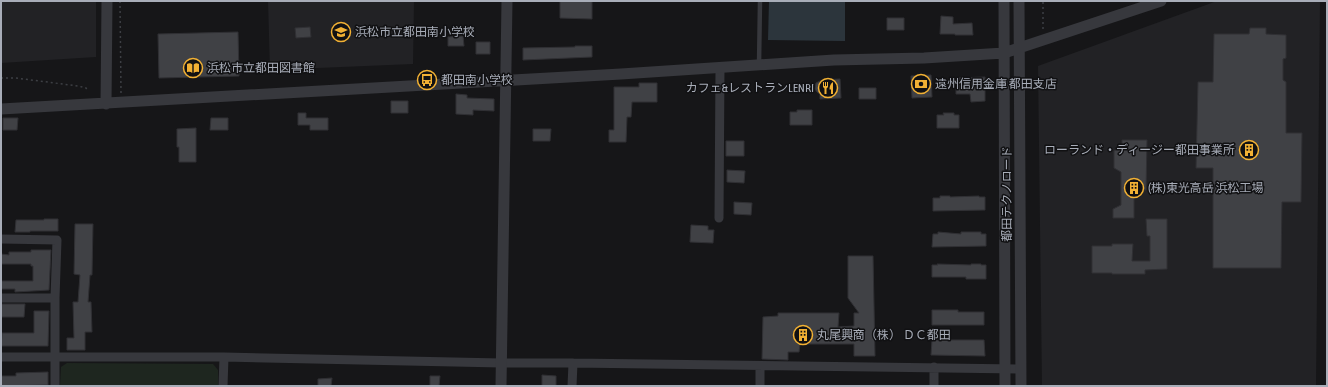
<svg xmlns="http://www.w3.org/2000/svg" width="1328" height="387" viewBox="0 0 1328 387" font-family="'Asap Condensed','Noto Sans JP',sans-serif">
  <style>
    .built { fill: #222225 }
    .green { fill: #1e261f }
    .water { fill: #2c353c }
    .building { fill: #404145; stroke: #303034 }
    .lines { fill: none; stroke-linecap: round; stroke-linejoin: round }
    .path { stroke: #3d3f44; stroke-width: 1.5; stroke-dasharray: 2 3; stroke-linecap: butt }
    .service { stroke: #37383d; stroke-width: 4.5 }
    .minor { stroke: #37383d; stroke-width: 9 }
    .tertiary { stroke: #37383d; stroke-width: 11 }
    .labels { text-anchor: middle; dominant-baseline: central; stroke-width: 3; stroke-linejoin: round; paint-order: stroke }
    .poi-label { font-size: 12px; fill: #a8adb8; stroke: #111113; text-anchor: start }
    .street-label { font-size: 12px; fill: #a8adb8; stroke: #111113 }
  </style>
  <rect width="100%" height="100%" fill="#161618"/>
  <path class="built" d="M1,1H96V57L1,63Z
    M268,1H414L413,64L270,70Z
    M1217,1H1320L1316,386H1042L1038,66Z"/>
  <path class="green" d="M67,363L213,364L218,370V386H60L61,367Z"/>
  <path class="water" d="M769,1H845V41L768,40Z"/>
  <path class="building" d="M560,1H592V19L560,18Z
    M941,16L953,17V24L972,23L973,35H955V34H940Z
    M887,18H904V30H887Z
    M310,27L311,37L296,38L295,28Z
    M1250,28H1266V34L1286,35V58L1283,59V80L1286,82V133H1302L1301,202H1282L1281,268H1213V168H1196L1198,82H1213L1214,34H1249Z
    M238,32L239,76L159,78L158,34Z
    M463,36L464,46H448V37Z
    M476,42H490V54H476Z
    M575,46H592V57L523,60V48L575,47Z
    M931,75L932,97L912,98L911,76Z
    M985,77V101L971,102L970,94H956V78Z
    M840,79L841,98L820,99V94L817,92L815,89L816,83L822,80Z
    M639,83H657V102H632L631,117H627L626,142H609V130H614V87H639Z
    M859,88H876V99H859Z
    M456,94L467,95V98L494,99V111L473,110V115L456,114Z
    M391,101H408V113H391Z
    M797,110H812V125H790V112H797Z
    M298,113H306V118H328V130H310V125H298Z
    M943,113H954V115H959V128H937V115H944Z
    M3,118H18L17,130H3Z
    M211,118H228V130H210Z
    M196,128V162H179V147H177V129Z
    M533,129H551L550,141H533Z
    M1122,140H1147L1146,190H1134V218H1113V209L1121,205V172L1114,168V151L1122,147Z
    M726,141H744V156H726Z
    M727,170L745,171L744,183L727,182Z
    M940,196H950V197L979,196V197H985V210L933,211V198H940Z
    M734,202L752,203L751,215L734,214Z
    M44,219H58V231H30V232H15L16,220H44Z
    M1146,219H1167V269L1145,270V274H1112V273H1092V246H1112V244H1133L1132,261H1150V236H1147Z
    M75,224H93L92,275H90L88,302H91L92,332H85V350H67V338H74L73,302H78L80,275L74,274Z
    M691,225L708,226V230H714L713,243L690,242Z
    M938,232L961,234V232H981V234H986V246L932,247L933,234H938Z
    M31,250H51L49,290L15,292V289H1V281H33V266H31V264H1V254L9,255V252H31Z
    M848,256H873L875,356H854V344H800L799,352H788V360L762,359L763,317L778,316V313H839L838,327L854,326V313H859L848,298Z
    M937,264L971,265V264H981V265H986V279H966V277H932V265H938Z
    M1,304H25L24,317H1Z
    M932,310H958V312H984V325H932Z
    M34,311H49L48,346H1L2,333H34Z
    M932,340H984L985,356L931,355Z
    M48,372V385L1,386V376H16V373Z
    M542,375L556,376V386H542Z
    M430,376H440L439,386H430Z
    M332,378L331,386H318V379Z"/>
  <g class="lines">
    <path class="path" d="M120,1L121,93
      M1043,29V1
      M1,78H16L78,86L86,88L88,91"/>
    <path class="service" d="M759,65L760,1"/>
    <path class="minor" d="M719,218L720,67
      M1,239L57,240L55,298V386
      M1,298H55
      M1,357H224L223,386
      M224,357L501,363H573L1021,369
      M934,367V386
      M572,386L573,363
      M760,386V366"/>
    <path class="tertiary" d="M1004,1L1005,386
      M1019,1L1021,386
      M106,104L107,1
      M1,109L621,74L834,60L924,58L1004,53L1161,1
      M501,386L507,1"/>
  </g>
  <defs>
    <symbol id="school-ring" viewBox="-11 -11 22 22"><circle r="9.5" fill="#111113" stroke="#f2b134" stroke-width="1.5"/><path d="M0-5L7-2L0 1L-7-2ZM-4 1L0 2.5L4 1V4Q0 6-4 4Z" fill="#f2b134"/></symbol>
    <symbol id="library-ring" viewBox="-11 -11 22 22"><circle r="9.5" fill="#111113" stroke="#f2b134" stroke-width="1.5"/><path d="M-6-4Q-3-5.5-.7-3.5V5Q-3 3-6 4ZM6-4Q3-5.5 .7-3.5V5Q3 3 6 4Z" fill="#f2b134"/></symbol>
    <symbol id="bus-ring" viewBox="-11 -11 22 22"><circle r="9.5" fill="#111113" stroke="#f2b134" stroke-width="1.5"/><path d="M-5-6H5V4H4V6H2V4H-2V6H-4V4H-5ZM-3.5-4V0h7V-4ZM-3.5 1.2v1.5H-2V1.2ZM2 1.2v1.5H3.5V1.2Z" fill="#f2b134"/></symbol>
    <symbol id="bank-ring" viewBox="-11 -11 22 22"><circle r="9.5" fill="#111113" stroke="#f2b134" stroke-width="1.5"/><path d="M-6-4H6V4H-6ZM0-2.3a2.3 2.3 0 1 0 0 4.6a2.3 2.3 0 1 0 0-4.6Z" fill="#f2b134"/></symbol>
    <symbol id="restaurant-ring" viewBox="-11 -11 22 22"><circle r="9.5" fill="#111113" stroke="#f2b134" stroke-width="1.5"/><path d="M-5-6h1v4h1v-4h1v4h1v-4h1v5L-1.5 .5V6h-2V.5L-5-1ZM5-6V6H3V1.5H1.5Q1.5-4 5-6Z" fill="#f2b134"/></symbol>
    <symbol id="building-ring" viewBox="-11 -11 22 22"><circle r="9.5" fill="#111113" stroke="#f2b134" stroke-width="1.5"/><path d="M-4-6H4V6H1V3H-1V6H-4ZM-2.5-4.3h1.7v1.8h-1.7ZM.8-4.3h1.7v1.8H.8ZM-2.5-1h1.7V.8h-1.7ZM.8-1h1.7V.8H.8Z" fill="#f2b134"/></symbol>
  </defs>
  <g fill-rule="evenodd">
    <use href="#school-ring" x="330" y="21" width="22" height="22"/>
    <use href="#library-ring" x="182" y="57" width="22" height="22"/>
    <use href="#bus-ring" x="416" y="69" width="22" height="22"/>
    <use href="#bank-ring" x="910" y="73" width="22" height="22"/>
    <use href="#restaurant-ring" x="817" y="77" width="22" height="22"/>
    <use href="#building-ring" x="1238" y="139" width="22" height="22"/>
    <use href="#building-ring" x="1123" y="177" width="22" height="22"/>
    <use href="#building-ring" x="792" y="324" width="22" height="22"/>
  </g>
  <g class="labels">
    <g class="poi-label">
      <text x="355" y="32">浜松市立都田南小学校</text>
      <text x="207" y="68">浜松市立都田図書館</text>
      <text x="441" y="80">都田南小学校</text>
      <text x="935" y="84">遠州信用金庫 都田支店</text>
      <text x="814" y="88" text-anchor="end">カフェ&amp;レストランLENRI</text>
      <text x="1235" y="150" text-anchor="end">ローランド・ディージー都田事業所</text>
      <text x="1148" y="188">(株)東光高岳 浜松工場</text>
      <text x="817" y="335">丸尾興商（株） ＤＣ都田</text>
    </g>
    <g class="street-label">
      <text transform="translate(1007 194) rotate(-90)">都田テクノロード</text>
    </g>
  </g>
  <rect width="1328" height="387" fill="none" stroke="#a8adb8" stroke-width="4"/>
</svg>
